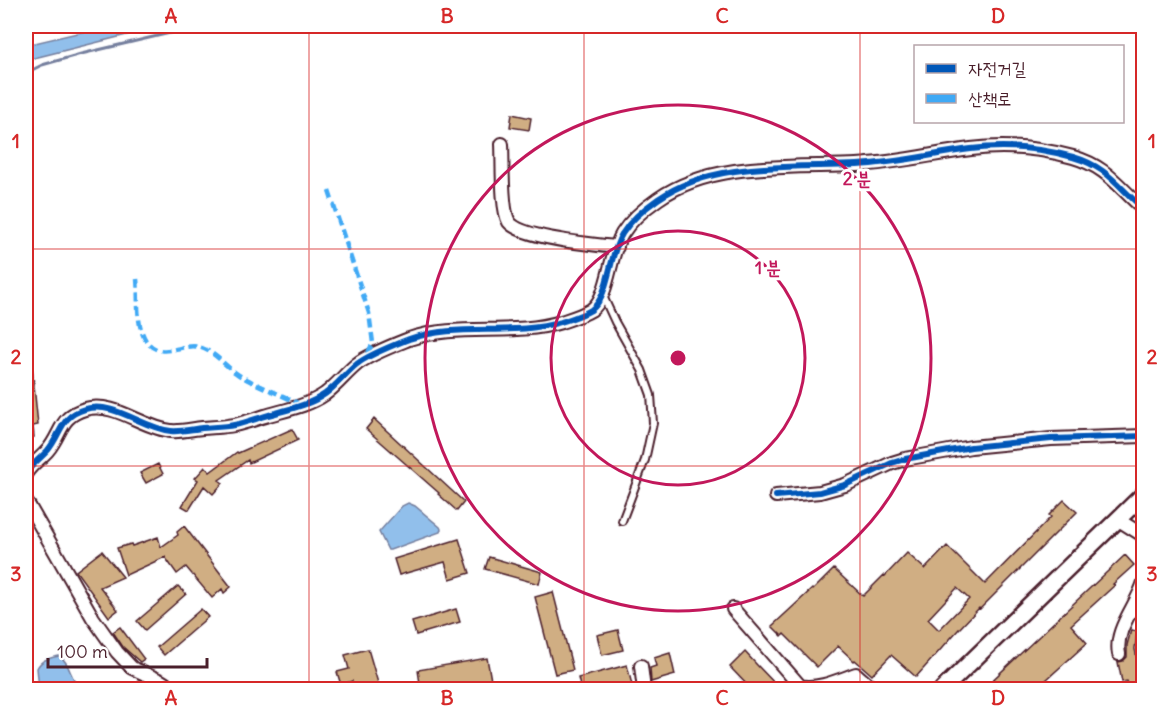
<svg xmlns="http://www.w3.org/2000/svg" width="1169" height="715" viewBox="0 0 1169 715" font-family="Delius,'Poor Story',sans-serif">
  <style>
    .water { fill: #91bfeb; stroke: #757f9e; stroke-width: 1.5 }
    .lines { fill: none; stroke-linecap: round; stroke-linejoin: round }
    .stream { stroke: #757f9e; stroke-width: 3 }
    .building { fill: #d0ae83; stroke: #4a1f2b; stroke-width: 1.5; fill-rule: evenodd }
    .service-casing { stroke: #4a1f2b; stroke-width: 10 }
    .minor-casing { stroke: #4a1f2b; stroke-width: 16 }
    .tertiary-casing { stroke: #4a1f2b; stroke-width: 20 }
    .service { stroke: #fff; stroke-width: 6 }
    .minor { stroke: #fff; stroke-width: 12 }
    .tertiary { stroke: #fff; stroke-width: 15 }
    .quiet { stroke: #3fa9f5; stroke-width: 4.5; stroke-dasharray: 9 4.5; stroke-linecap: butt }
    .cycleway-casing { stroke: #fff; stroke-width: 10 }
    .cycleway { stroke: #0057b8; stroke-width: 6 }
    .grid { fill: none; stroke: #d62828; stroke-width: 1.5; stroke-opacity: 0.55 }
    .ring { fill: none; stroke: #c2185b; stroke-width: 3 }
    .centre { fill: #c2185b; stroke: #fff; stroke-width: 3 }
    .ring-label { font-size: 18px; text-anchor: middle; font-weight: bold; fill: #c2185b; stroke: #fff; stroke-width: 6; stroke-linejoin: round; paint-order: stroke }
    .neatline { fill: none; stroke: #d62828; stroke-width: 2 }
    .grid-label { font-size: 20px; text-anchor: middle; font-weight: bold; fill: #d62828 }
  </style>
  <rect width="100%" height="100%" fill="#fff"/>
  <filter id="ink" filterUnits="userSpaceOnUse"><feTurbulence type="fractalNoise" baseFrequency=".0167" numOctaves="2"/><feDisplacementMap in="SourceGraphic" scale="12" xChannelSelector="R" yChannelSelector="G"/><feConvolveMatrix kernelMatrix="1 2 1 2 8 2 1 2 1" color-interpolation-filters="sRGB"/></filter>
  <g filter="url(#ink)">
    <path class="water" d="M107,26H163L26,60V45Z
      M408,503L415,506L440,527L441,529L440,532L390,550H388L379,532L402,506Z
      M59,656C69,661 70,677 78,685L82,684L85,689H39L37,668C42,659 50,658 59,656Z"/>
    <g class="lines">
      <path class="stream" d="M26,73L42,65L81,54L200,26"/>
    </g>
    <path class="building" d="M512,114L531,118L529,130L510,127Z
      M31,356L38,425L33,426L34,437L26,438V357Z
      M374,419L464,502L457,511L438,494L439,493L366,429Z
      M292,429L298,440L249,463L248,460L219,480L223,483L213,494L204,486L189,510L182,506L198,480L195,478L205,467L210,472L237,452L238,453Z
      M158,464L163,474L146,483L140,473Z
      M1064,500L1077,512L980,609L979,608L959,629L916,677L891,655L872,675L855,660L854,661L838,646L817,667L784,634L782,636L772,626L812,589L813,590L834,569L863,596L884,575L885,576L907,553L925,569L947,546L985,584L1051,517L1049,515ZM957,588L969,599L939,630L928,619Z
      M184,526L231,587L224,593L222,589L212,598L186,567L177,574L165,557L126,575L117,548L131,544L132,546L158,537L161,547L178,535L177,532Z
      M459,539L470,573L450,579L445,562L399,575L394,559Z
      M102,551L123,577L100,587L118,610L109,617L76,571Z
      M1125,555L1134,565L1113,584L1115,585L1071,625L1087,643L1046,680L1047,681L1037,690H1018L1011,682L1002,690H982Z
      M489,557L542,572L539,584L485,569Z
      M178,586L186,594L145,630L137,621Z
      M553,592L573,670L555,674L535,597Z
      M201,609L208,617L164,655L157,647Z
      M456,609L460,622L416,635L412,622Z
      M120,627L144,659L140,662L123,647L113,632Z
      M618,630L623,650L602,655L597,635Z
      M1131,630L1137,631L1135,649L1143,690H1130L1127,681L1122,682L1118,662L1123,661L1127,657V645Z
      M368,649L380,690H355L352,681L341,685L337,672L349,669L345,655Z
      M745,652L757,665L781,690H752L730,667Z
      M670,653L675,675L651,682L650,668L656,666L654,658Z
      M487,658L491,680L437,690H421L418,670Z
      M627,665L632,685L616,690H581L578,678Z"/>
    <g class="lines">
      <defs>
        <path id="service" d="M603,296L615,322L642,370L651,395L653,423L645,460L622,521"/>
        <path id="minor" d="M1142,26L1144,28
          M502,144C503,161 501,209 509,222C521,238 596,245 617,247
          M26,473C32,464 41,458 48,450C62,433 60,416 85,409C115,401 142,428 171,431C181,432 192,429 202,428C213,427 224,427 234,425C244,423 255,419 265,416C285,410 308,406 325,394C337,385 346,373 357,364C370,354 394,345 409,339C458,322 512,337 561,322C570,319 583,315 591,310C609,298 609,254 622,234C630,221 645,208 658,199C714,160 793,168 857,165C896,163 933,154 971,149C1004,145 1041,148 1073,157C1108,167 1118,187 1144,209
          M776,496L820,492L845,485L892,463L905,459L971,447L1051,439L1144,436
          M26,502L29,506L93,618L117,652L132,668L161,681L175,690
          M1117,519L1144,536
          M733,609L800,686C818,690 839,680 856,674L873,689
          M1119,654C1114,629 1137,606 1144,582
          M641,666L644,690"/>
        <path id="tertiary" d="M942,690L1144,494"/>
      </defs>
      <use href="#service" class="service-casing"/>
      <use href="#minor" class="minor-casing"/>
      <use href="#tertiary" class="tertiary-casing"/>
      <use href="#service" class="service"/>
      <use href="#minor" class="minor"/>
      <use href="#tertiary" class="tertiary"/>
      <path class="quiet" d="M329,191L369,313L373,343L366,356
        M137,279C139,298 135,326 147,342C161,360 182,343 199,347C214,351 224,365 236,373C241,377 247,379 252,382C269,390 286,397 302,405
        M873,689L875,690"/>
      <defs>
        <path id="cycleway" d="M26,473C32,464 41,458 48,450C62,433 60,416 85,409C115,401 142,428 171,431C181,432 192,429 202,428C213,427 224,427 234,425C244,423 255,419 265,416C285,410 308,406 325,394C337,385 346,373 357,364C370,354 394,345 409,339C458,322 512,337 561,322C570,319 583,315 591,310C609,298 609,254 622,234C630,221 645,208 658,199C714,160 793,168 857,165C896,163 933,154 971,149C1004,145 1041,148 1073,157C1108,167 1118,187 1144,209
          M776,496L820,492L845,485L892,463L905,459L971,447L1051,439L1144,436"/>
      </defs>
      <use href="#cycleway" class="cycleway-casing"/>
      <use href="#cycleway" class="cycleway"/>
    </g>
  </g>
  <path class="grid" d="M309,26V690M584,26V690M860,26V690M26,249H1144M26,466H1144"/>
  <g class="ring">
    <circle cx="678" cy="358" r="127"/>
    <circle cx="678" cy="358" r="253"/>
  </g>
  <circle cx="678" cy="358" r="9" class="centre"/>
  <g class="ring-label">
    <text x="857" y="185">2 분</text>
    <text x="768" y="274">1 분</text>
  </g>
  <rect width="1169" height="715" fill="none" stroke="#fff" stroke-width="66"/>
  <rect x="914" y="45" width="210" height="78" fill="#ffffff" stroke="#b7a5aa" stroke-width="1.5"/>
  <rect x="926" y="64" width="30" height="9" fill="#0057b8" stroke="#b7a5aa" stroke-width="1.5"/>
  <text x="968" y="75" font-size="18" fill="#4a1f2b">자전거길</text>
  <rect x="926" y="94" width="30" height="9" fill="#3fa9f5" stroke="#b7a5aa" stroke-width="1.5"/>
  <text x="968" y="105" font-size="18" fill="#4a1f2b">산책로</text>
  <path d="M48 658v9h159v-9" fill="none" stroke="#4a1f2b" stroke-width="3"/>
  <text x="57" y="658" font-size="18" fill="#4a1f2b" stroke="#ffffff" stroke-width="4.5" paint-order="stroke">100 m</text>
  <rect x="33" y="33" width="1103" height="649" class="neatline"/>
  <g class="grid-label">
    <text x="171" y="23">A</text>
    <text x="447" y="23">B</text>
    <text x="722" y="23">C</text>
    <text x="998" y="23">D</text>
    <text x="16" y="148">1</text>
    <text x="1152" y="148">1</text>
    <text x="16" y="364">2</text>
    <text x="1152" y="364">2</text>
    <text x="16" y="581">3</text>
    <text x="1152" y="581">3</text>
    <text x="171" y="705">A</text>
    <text x="447" y="705">B</text>
    <text x="722" y="705">C</text>
    <text x="998" y="705">D</text>
  </g>
</svg>
